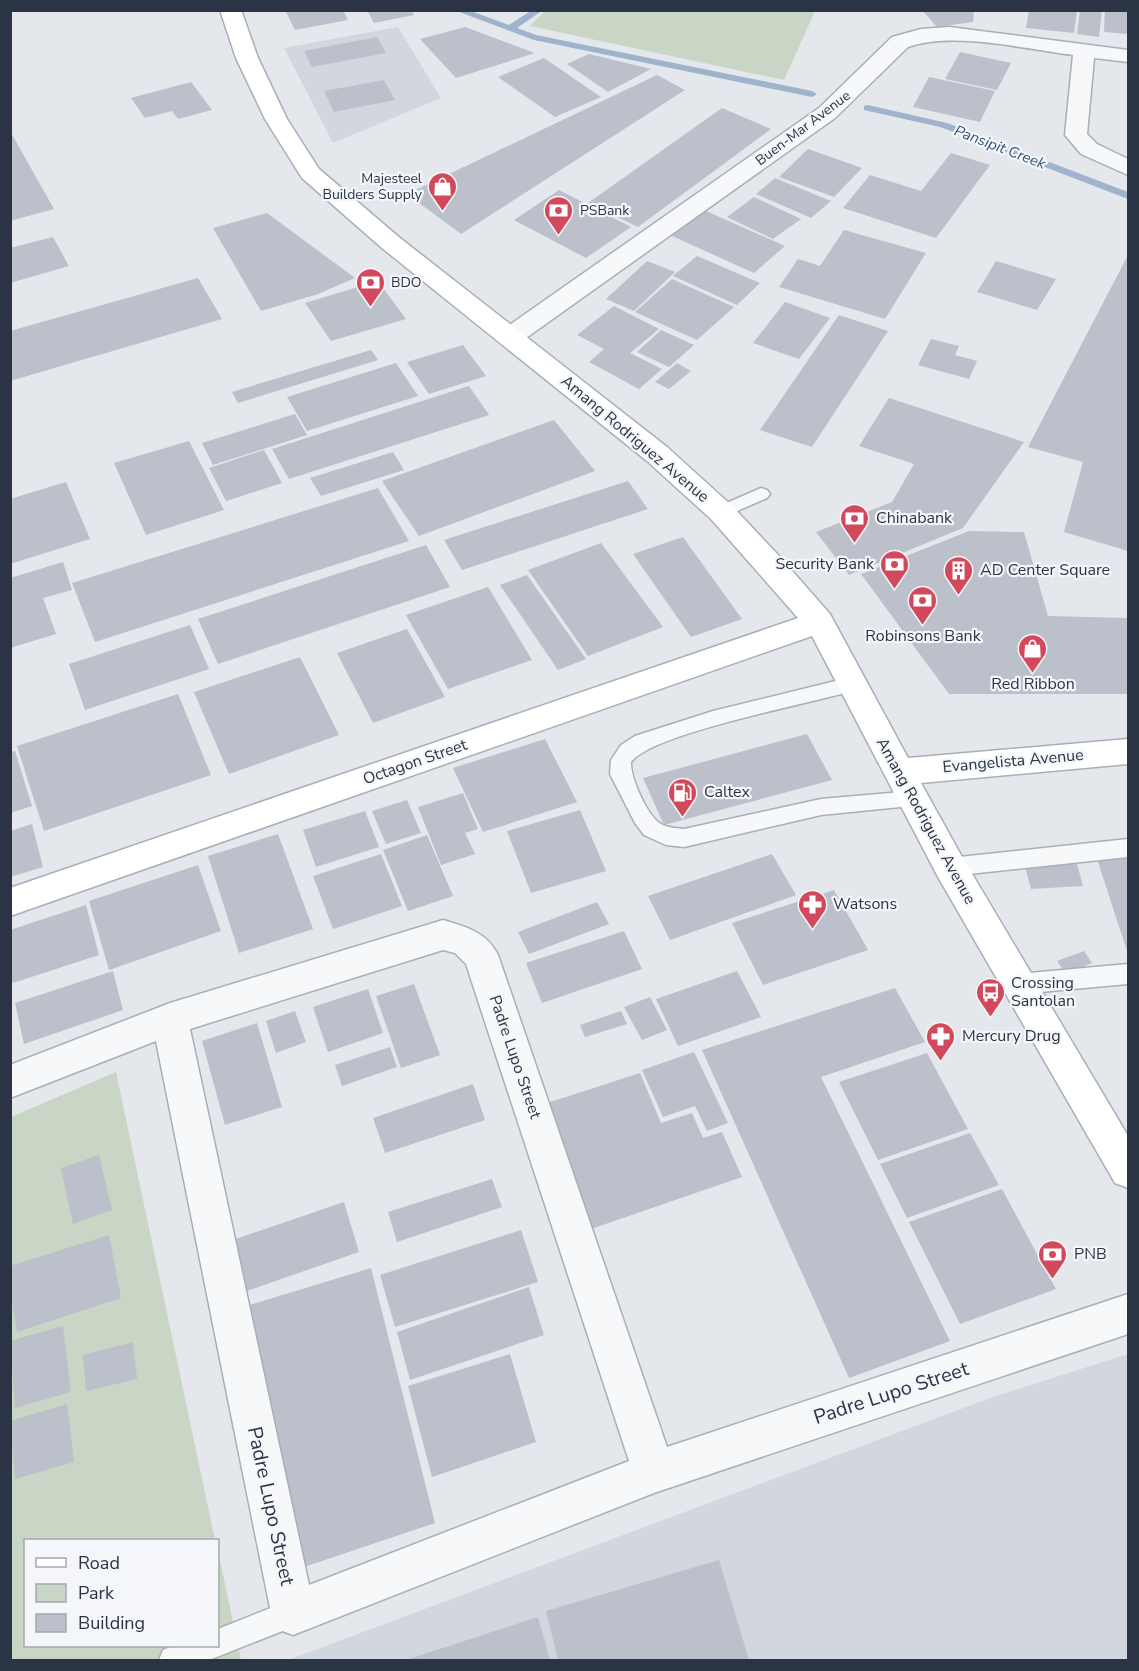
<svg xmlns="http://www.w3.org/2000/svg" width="1139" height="1671" viewBox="0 0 1139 1671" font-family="'Nunito Sans',sans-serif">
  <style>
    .built { fill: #d2d6de }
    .green { fill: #c9d6c5 }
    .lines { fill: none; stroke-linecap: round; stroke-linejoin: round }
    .stream { fill: #9fb4cc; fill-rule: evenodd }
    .building { fill: #bbc0ca }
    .lane-casing { stroke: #a9aeb7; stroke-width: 3 }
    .street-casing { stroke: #a9aeb7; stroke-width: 3 }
    .secondary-casing { stroke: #a9aeb7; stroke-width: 3 }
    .lane { fill: #f7f8fa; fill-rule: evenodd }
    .street { fill: #f7f8fa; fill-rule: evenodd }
    .secondary { fill: #fff; fill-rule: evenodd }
    .labels { text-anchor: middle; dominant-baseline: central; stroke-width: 4.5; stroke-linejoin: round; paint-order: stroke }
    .far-street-label { font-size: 14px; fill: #2b3445; stroke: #f4f6f9 }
    .far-poi-label { font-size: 14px; fill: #2b3445; stroke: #f4f6f9; text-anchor: start }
    .far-water-label { font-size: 15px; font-style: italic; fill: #34527a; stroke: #f4f6f9 }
    .street-label { font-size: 16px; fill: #2b3445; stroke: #f4f6f9 }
    .poi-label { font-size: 16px; fill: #2b3445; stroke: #f4f6f9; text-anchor: start }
    .near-street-label { font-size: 20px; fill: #2b3445; stroke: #f4f6f9 }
  </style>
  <rect width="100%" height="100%" fill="#e4e7ec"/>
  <path class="built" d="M398,27L441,98L333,143L284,48Z
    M1128,1354V1660H288L993,1397Z"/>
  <path class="green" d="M546,10H815V11L784,80L530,26Z
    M116,1072L215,1540H26V1646H218V1551L241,1660H11V1117Z"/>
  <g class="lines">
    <path class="stream" d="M454,10H468L509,25L532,10H543L517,28L536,35L812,91L817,94L812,97L534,40Z
      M868,105L947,123L1128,192V199L940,127L864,110V106Z"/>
  </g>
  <path class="building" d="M285,10H343L348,20L295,30Z
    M367,10H411L414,15L374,23Z
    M922,10H974L973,22L937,27Z
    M1029,10H1077L1074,33L1026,28Z
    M1080,10H1102L1099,37L1077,34Z
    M1105,10H1128V34L1104,32Z
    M465,27L535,53L456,78L420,39Z
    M377,37L386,53L312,67L304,51Z
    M960,52L1011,63L997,90L945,79Z
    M589,54L651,69L608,92L567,64Z
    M544,58L601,97L555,117L498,77Z
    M657,75L685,90L461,234L407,194Z
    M929,77L995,91L980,122L913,107Z
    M384,80L395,100L334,112L324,91Z
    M191,82L212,110L178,119L172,111L145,118L131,98Z
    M722,108L771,129L638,227L588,203Z
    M10,131L54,209L10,221Z
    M808,149L862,168L834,197L779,177Z
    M951,153L990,165L936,238L843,208L870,175L921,191Z
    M775,178L831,201L811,218L756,194Z
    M559,190L631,227L586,258L514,220Z
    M754,197L801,219L773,239L727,217Z
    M704,210L785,246L754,273L672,236Z
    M267,213L355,278L318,294L261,311L213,228Z
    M844,230L926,253L885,319L779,287L798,259L820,266Z
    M53,237L69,266L10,283V248Z
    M1128,255V551L1064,532L1083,462L1028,447Z
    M697,256L760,283L737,305L673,276Z
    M647,261L675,272L634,311L606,299Z
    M996,261L1056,279L1037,310L977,292Z
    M198,278L222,319L10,381V331Z
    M672,279L734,307L697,340L635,312Z
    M378,281L406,319L331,341L305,303Z
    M785,302L830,318L799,359L753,343Z
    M614,306L659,329L630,353L662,369L639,389L589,362L604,349L577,335Z
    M839,315L888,331L812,447L760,430Z
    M661,330L694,345L669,367L637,352Z
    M931,339L959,346L955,355L977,361L969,379L918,365Z
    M463,345L486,376L429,394L407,362Z
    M371,350L378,360L238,403L232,392Z
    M396,363L418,396L307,431L287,397Z
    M677,363L691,371L669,389L655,382Z
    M469,386L489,415L289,479L272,449Z
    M889,398L1024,442L963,528L849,575L816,532L892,502L914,464L859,446Z
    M295,414L307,435L213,465L202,443Z
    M554,420L595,471L419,536L382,481Z
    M189,441L224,510L146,535L114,463Z
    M264,450L282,483L226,501L209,468Z
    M393,452L404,470L321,496L310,478Z
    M628,481L648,509L462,570L444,540Z
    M66,482L90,539L10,564V499Z
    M378,488L409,541L95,642L72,583Z
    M969,531L1024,532L1048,616L1128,618V694H949L861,574Z
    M683,537L742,619L691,637L633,554Z
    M601,543L663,627L588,656L528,570Z
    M426,545L450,587L218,664L198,619Z
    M63,562L72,590L43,598L56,634L10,648V578Z
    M527,575L586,659L558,670L500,585Z
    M488,587L532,660L448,689L406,615Z
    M190,625L209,669L85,710L69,664Z
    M407,629L445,697L373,723L337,653Z
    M300,657L339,735L229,774L194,692Z
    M178,694L211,775L44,831L17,746Z
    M807,734L832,780L664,825L643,778Z
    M545,739L577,802L483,832L453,768Z
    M15,751L32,806L10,813V752Z
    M463,793L478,829L465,833L475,854L441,865L418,807Z
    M407,800L421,833L386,844L372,811Z
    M580,810L606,871L531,893L507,831Z
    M365,811L379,847L316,867L303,830Z
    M32,824L43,867L10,877V831Z
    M278,834L313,929L239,953L208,856Z
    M427,835L453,896L408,911L383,850Z
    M381,854L402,906L333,929L313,876Z
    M772,854L796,895L670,940L648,896Z
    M1128,857V954L1097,859Z
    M1076,860L1083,886L1031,889L1024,863Z
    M198,865L221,931L109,970L89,901Z
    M834,890L868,950L763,985L732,923Z
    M597,902L609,924L529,954L518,932Z
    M86,905L99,955L13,983L10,973V930Z
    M624,931L642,969L542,1003L526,963Z
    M1084,951L1092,963L1066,974L1057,961Z
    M113,971L123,1010L24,1044L15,1003Z
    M737,971L761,1017L678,1046L656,999Z
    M414,984L440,1055L401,1068L376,996Z
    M895,988L925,1042L821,1077L950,1341L849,1378L702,1050Z
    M368,989L383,1033L328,1052L313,1007Z
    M650,997L667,1030L642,1040L624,1007Z
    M295,1011L306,1042L276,1053L266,1021Z
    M621,1011L627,1024L585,1037L580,1025Z
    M257,1023L282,1107L225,1125L202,1041Z
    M390,1047L397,1067L342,1086L335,1065Z
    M694,1052L728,1123L707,1131L695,1106L663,1117L642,1070Z
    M927,1053L968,1129L878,1160L839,1082Z
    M640,1073L661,1123L692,1113L703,1138L722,1132L742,1177L591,1229L544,1104Z
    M473,1084L485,1120L385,1153L373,1118Z
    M970,1133L999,1185L907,1218L880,1164Z
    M99,1155L112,1210L73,1224L61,1168Z
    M492,1179L502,1207L397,1242L388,1212Z
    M1002,1189L1056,1289L960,1324L909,1222Z
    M344,1202L359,1252L235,1295L221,1244Z
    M521,1230L538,1282L395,1327L380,1275Z
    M109,1235L121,1298L17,1332L10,1289V1266Z
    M371,1268L435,1523L295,1570L243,1307Z
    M529,1287L544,1335L410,1380L397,1332Z
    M63,1326L71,1392L15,1408L10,1341Z
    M133,1342L137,1379L86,1391L83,1355Z
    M510,1354L536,1442L432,1477L408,1386Z
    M67,1404L74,1462L15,1479L10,1421Z
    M719,1560L749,1660H558L546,1611Z
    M538,1617L550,1660H406Z"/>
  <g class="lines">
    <defs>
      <path id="lane" d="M761,488L767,490L770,494L767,498L721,518L715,516L712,512L715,508Z
        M852,677L859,679L862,684L859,689C815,703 654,732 631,762C630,777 647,816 661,824C668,828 676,828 684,829L821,799L913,791L920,793L923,799L920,805L821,815L684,847L666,845L644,835L635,823L610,774L611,760L621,745L635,736L713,711Z
        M1128,839V857L950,876L942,873L939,867L942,861L950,858Z
        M1128,964V984L1018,994L1010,991L1007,984L1010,977L1018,974Z
        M293,1599L303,1603L307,1613L303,1623L209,1660H159L163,1650L173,1646H218V1629Z"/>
      <path id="street" d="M949,27L1128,50V62L1094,58L1087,134L1097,144L1128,159V175L1081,154L1065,135L1073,55C1024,49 954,31 908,47L835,118L519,343L510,345L501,343L497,337L501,331L819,108L892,37L921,29Z
        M443,920C466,927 487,932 498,955L667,1447L1128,1294V1334L654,1493L293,1635L277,1629L271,1613L156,1041L10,1098V1065L170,1003ZM443,950L455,953L466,964L629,1461L309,1585L190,1029Z"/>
      <path id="secondary" d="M220,10H241L258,58L287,119L319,169L400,238L667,447L731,505L780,557L830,614L908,758L1128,739V764L921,783L962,857L1128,1136V1188L1115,1183L938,877L812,636L10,916V888L798,618L711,519L647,461L382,248L302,178L265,119L236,58Z"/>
    </defs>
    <use href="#lane" class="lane-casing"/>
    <use href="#street" class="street-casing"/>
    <use href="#secondary" class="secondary-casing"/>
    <use href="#lane" class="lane"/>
    <use href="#street" class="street"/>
    <use href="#secondary" class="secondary"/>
  </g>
  <defs>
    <symbol id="shop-pin" viewBox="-11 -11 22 30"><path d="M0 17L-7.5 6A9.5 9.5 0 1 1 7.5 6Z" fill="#d1495b" stroke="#f4f6f9"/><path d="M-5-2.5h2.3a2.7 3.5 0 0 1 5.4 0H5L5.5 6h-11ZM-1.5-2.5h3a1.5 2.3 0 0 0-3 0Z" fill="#fff"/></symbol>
    <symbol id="bank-pin" viewBox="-11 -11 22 30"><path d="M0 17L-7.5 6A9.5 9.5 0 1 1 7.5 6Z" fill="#d1495b" stroke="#f4f6f9"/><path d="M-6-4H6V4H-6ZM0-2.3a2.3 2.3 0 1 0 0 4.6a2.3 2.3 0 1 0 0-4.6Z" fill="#fff"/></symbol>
    <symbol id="building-pin" viewBox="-11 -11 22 30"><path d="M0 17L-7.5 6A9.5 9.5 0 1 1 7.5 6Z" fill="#d1495b" stroke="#f4f6f9"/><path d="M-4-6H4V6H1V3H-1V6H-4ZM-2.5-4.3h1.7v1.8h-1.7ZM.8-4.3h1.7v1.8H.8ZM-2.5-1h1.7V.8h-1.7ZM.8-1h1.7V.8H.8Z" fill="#fff"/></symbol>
    <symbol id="fuel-pin" viewBox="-11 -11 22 30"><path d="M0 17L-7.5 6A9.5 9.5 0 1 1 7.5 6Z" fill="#d1495b" stroke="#f4f6f9"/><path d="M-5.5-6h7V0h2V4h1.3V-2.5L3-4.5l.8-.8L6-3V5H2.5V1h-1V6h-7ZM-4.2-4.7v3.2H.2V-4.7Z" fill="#fff"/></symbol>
    <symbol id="pharmacy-pin" viewBox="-11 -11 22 30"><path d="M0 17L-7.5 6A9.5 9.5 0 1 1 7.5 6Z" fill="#d1495b" stroke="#f4f6f9"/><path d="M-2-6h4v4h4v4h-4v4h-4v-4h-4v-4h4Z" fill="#fff"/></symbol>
    <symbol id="bus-pin" viewBox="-11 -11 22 30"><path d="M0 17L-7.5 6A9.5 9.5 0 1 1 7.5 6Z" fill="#d1495b" stroke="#f4f6f9"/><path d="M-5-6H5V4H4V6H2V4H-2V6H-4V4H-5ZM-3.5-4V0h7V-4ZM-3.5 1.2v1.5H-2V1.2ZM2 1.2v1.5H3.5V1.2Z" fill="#fff"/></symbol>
  </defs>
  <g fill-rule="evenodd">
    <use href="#shop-pin" x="426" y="170" width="33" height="45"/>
    <use href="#bank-pin" x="542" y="194" width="33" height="45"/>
    <use href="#bank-pin" x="354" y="266" width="33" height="45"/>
    <use href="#bank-pin" x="838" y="502" width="33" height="45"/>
    <use href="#bank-pin" x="878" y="548" width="33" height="45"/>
    <use href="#building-pin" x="942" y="554" width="33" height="45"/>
    <use href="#bank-pin" x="906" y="584" width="33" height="45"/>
    <use href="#shop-pin" x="1016" y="632" width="33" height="45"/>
    <use href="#fuel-pin" x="666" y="776" width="33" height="45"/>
    <use href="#pharmacy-pin" x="796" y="888" width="33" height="45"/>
    <use href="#bus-pin" x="974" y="976" width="33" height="45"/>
    <use href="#pharmacy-pin" x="924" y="1020" width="33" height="45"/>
    <use href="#bank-pin" x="1036" y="1238" width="33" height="45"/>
  </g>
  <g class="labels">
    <g class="far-street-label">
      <text transform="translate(803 128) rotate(-37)">Buen-Mar Avenue</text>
    </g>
    <g class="far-poi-label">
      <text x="422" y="178" text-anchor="end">Majesteel<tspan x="422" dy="16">Builders Supply</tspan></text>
      <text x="580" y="210">PSBank</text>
      <text x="391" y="282">BDO</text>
    </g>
    <g class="far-water-label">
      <text transform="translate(1000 147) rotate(21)">Pansipit Creek</text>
    </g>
    <g class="street-label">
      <text transform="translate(635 439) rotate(40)">Amang Rodriguez Avenue</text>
      <text transform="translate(1013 761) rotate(-5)">Evangelista Avenue</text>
      <text transform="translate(415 762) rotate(-19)">Octagon Street</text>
      <text transform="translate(926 821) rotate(61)">Amang Rodriguez Avenue</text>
      <text transform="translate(515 1057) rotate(71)">Padre Lupo Street</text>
    </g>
    <g class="poi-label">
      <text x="876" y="518">Chinabank</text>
      <text x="874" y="564" text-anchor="end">Security Bank</text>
      <text x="980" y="570">AD Center Square</text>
      <text x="923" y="636" text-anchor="middle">Robinsons Bank</text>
      <text x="1033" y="684" text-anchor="middle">Red Ribbon</text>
      <text x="704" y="792">Caltex</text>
      <text x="833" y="904">Watsons</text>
      <text x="1011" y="983">Crossing<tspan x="1011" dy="18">Santolan</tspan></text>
      <text x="962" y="1036">Mercury Drug</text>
      <text x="1074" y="1254">PNB</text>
    </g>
    <g class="near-street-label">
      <text transform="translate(891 1393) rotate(-18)">Padre Lupo Street</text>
      <text transform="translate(271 1506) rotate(78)">Padre Lupo Street</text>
    </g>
  </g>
  <rect width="1139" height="1671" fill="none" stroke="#2b3445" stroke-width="24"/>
  <rect x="24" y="1539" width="195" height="108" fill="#f4f6f9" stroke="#a4a8b1" stroke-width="1.5"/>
  <rect x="36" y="1558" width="30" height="9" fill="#ffffff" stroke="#a4a8b1" stroke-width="1.5"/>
  <text x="78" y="1569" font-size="18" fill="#2b3445">Road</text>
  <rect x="36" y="1584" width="30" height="18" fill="#c9d6c5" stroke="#a4a8b1" stroke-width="1.5"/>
  <text x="78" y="1599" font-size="18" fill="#2b3445">Park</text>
  <rect x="36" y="1614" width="30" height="18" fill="#bbc0ca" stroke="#a4a8b1" stroke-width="1.5"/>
  <text x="78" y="1629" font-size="18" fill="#2b3445">Building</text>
</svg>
